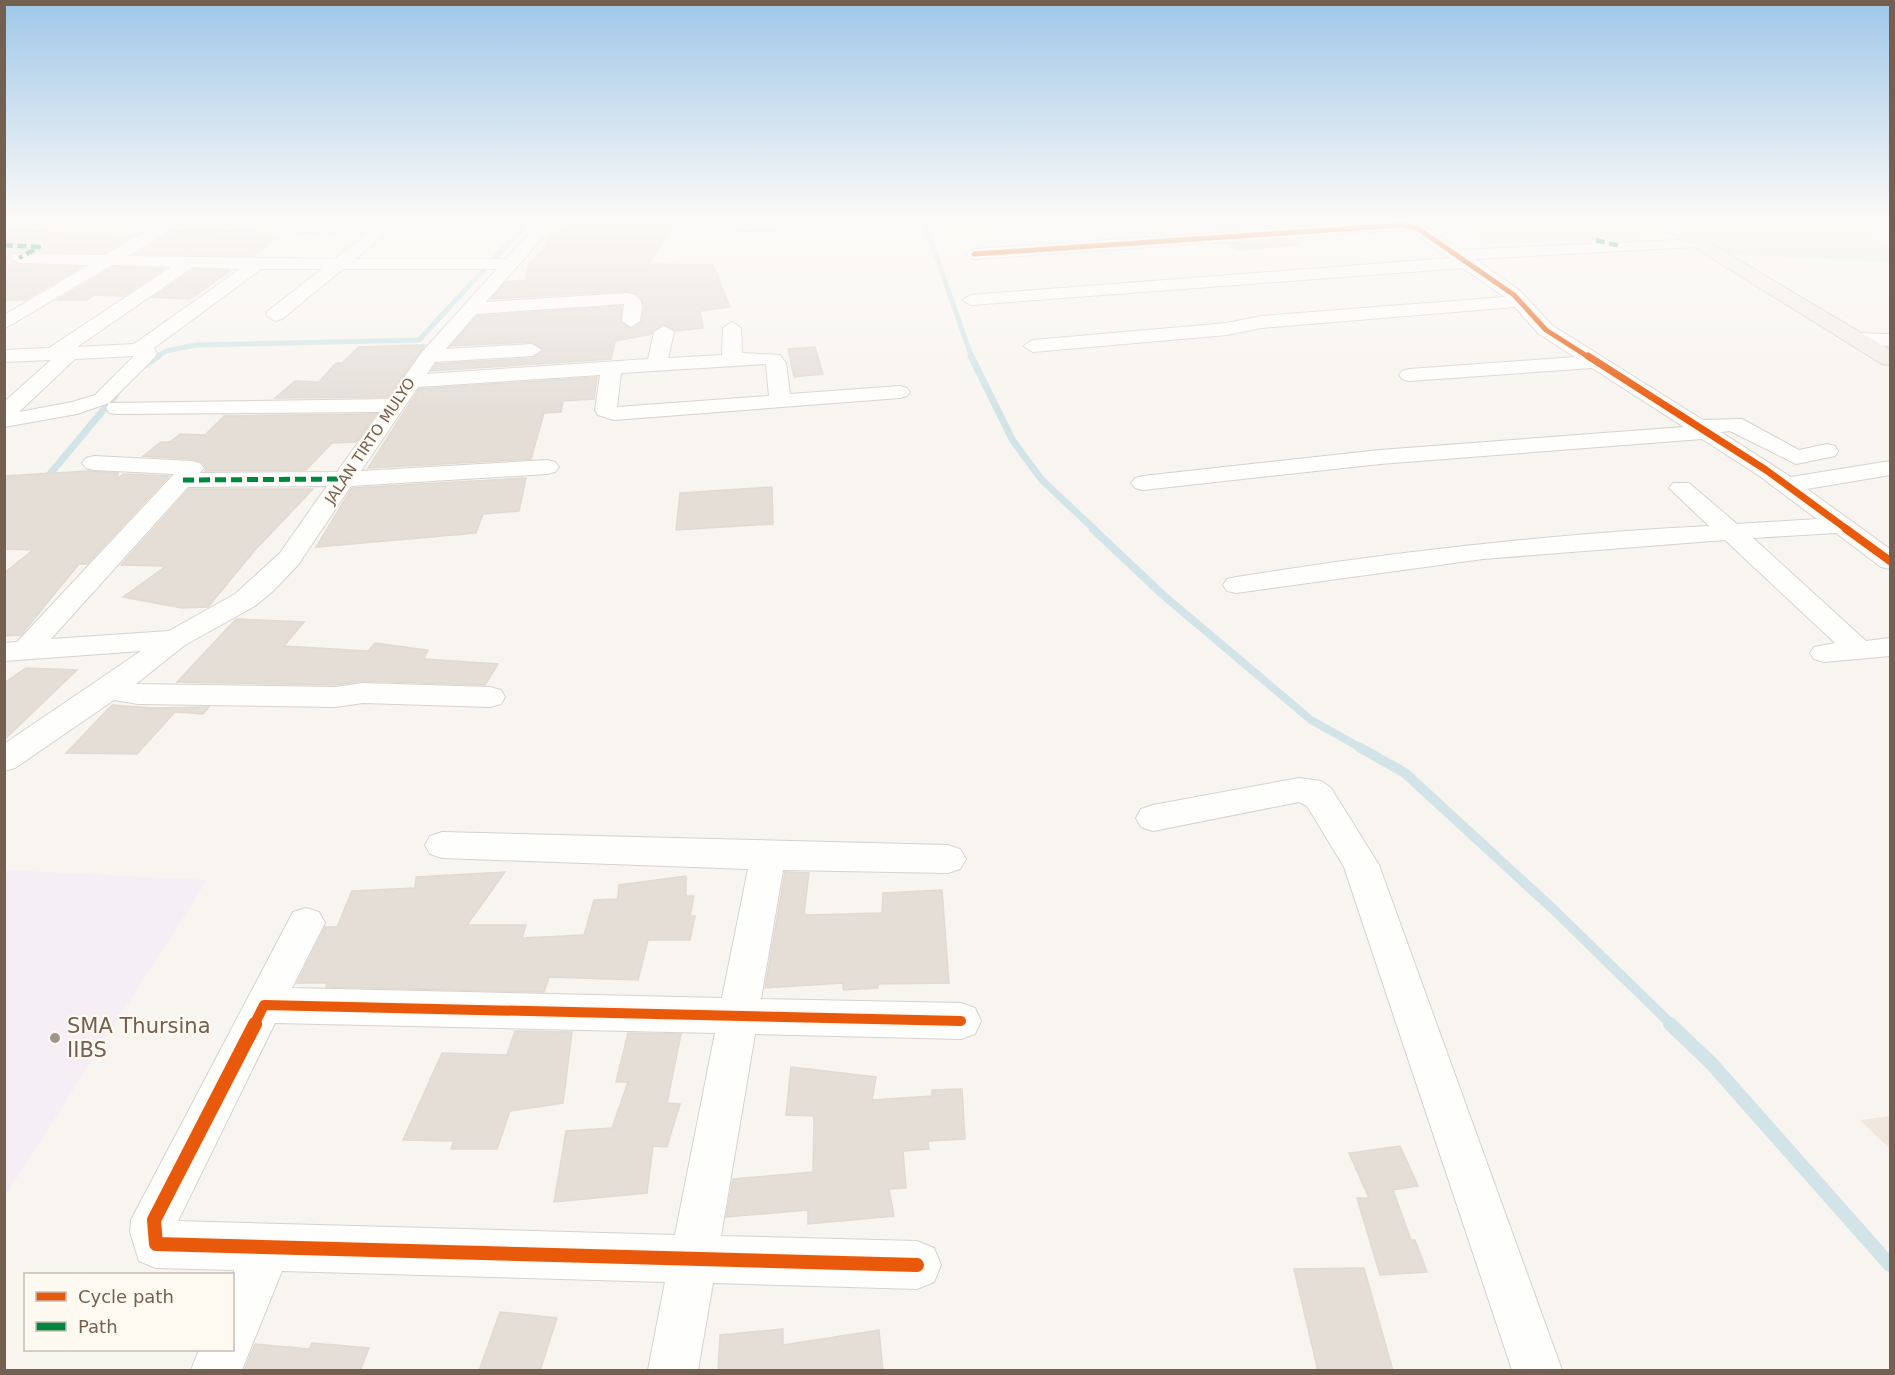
<svg xmlns="http://www.w3.org/2000/svg" width="1895" height="1375" viewBox="0 0 1895 1375" font-family="'DejaVu Sans',sans-serif">
  <style>
    .residential { fill: #f0e8de }
    .education { fill: #f5eef4 }
    .green { fill: #e5eedc }
    .lines { fill: none; stroke-linecap: round; stroke-linejoin: round }
    .stream-far4 { stroke: #d2e4e7; stroke-width: 5 }
    .stream-far3 { stroke: #d2e4e7; stroke-width: 7 }
    .stream-far2 { stroke: #d2e4e7; stroke-width: 8 }
    .stream-far1 { stroke: #d2e4e7; stroke-width: 10 }
    .stream { stroke: #d2e4e7; stroke-width: 14 }
    .building { fill: #e4ded7; stroke: #e0dad2; stroke-width: 1.5 }
    .minor-casing { stroke: #d7d2ce; stroke-width: 2 }
    .major-casing { stroke: #d9d2cd; stroke-width: 2 }
    .minor { fill: #fefefd; fill-rule: evenodd }
    .major { fill: #f2efe8; fill-rule: evenodd }
    .quiet-far1 { stroke: #00873e; stroke-width: 4.5; stroke-dasharray: 9 4.5; stroke-linecap: butt }
    .quiet { stroke: #00873e; stroke-width: 5; stroke-dasharray: 11 5; stroke-linecap: butt }
    .cycleway-far4-casing { stroke: #fefaf2; stroke-width: 8 }
    .cycleway-far3-casing { stroke: #fefaf2; stroke-width: 10 }
    .cycleway-far2-casing { stroke: #fefaf2; stroke-width: 12 }
    .cycleway-far1-casing { stroke: #fefaf2; stroke-width: 14 }
    .cycleway-casing { stroke: #fefaf2; stroke-width: 17 }
    .cycleway-far4 { stroke: #e8590c; stroke-width: 5 }
    .cycleway-far3 { stroke: #e8590c; stroke-width: 7 }
    .cycleway-far2 { stroke: #e8590c; stroke-width: 8 }
    .cycleway-far1 { stroke: #e8590c; stroke-width: 10 }
    .cycleway { stroke: #e8590c; stroke-width: 14 }
    .poi-dot { fill: #a29489; stroke: #fefaf2; stroke-width: 2 }
    .labels { text-anchor: middle; dominant-baseline: central; stroke-width: 4.5; stroke-linejoin: round; paint-order: stroke }
    .far-street-label { font-size: 15px; fill: #746051; stroke: #fefaf2 }
    .near-poi-label { font-size: 21px; fill: #746051; stroke: #fefaf2; text-anchor: start }
  </style>
  <rect width="100%" height="100%" fill="#f8f5f0"/>
  <path class="residential" d="M937,221H1186L942,236Z
    M1890,1116V1149L1860,1120Z"/>
  <path class="education" d="M5,870L207,880L5,1196L4,870Z"/>
  <path class="green" d="M1456,221H1645L1668,236L1485,244Z
    M1672,221H1853L1890,248V262L1725,254Z"/>
  <g class="lines">
    <path class="stream-far4" d="M924,221L972,358
      M155,358L166,351L196,345L419,340L529,221"/>
    <path class="stream-far3" d="M971,356L1013,441L1042,480L1095,530
      M143,366L158,356
      M45,480L115,396"/>
    <path class="stream-far2" d="M1093,529L1163,595L1311,720L1361,748"/>
    <path class="stream-far1" d="M1359,747L1405,773L1553,909L1672,1025"/>
    <path class="stream" d="M1670,1024L1711,1063L1890,1265"/>
  </g>
  <path class="building" d="M676,221L648,264L713,265L730,307L700,311L703,328L676,331L663,324L651,334L615,341L611,359L431,371L436,364L532,358L544,351L532,342L451,346L477,316L621,306V323L632,329L642,321L644,306L639,295L629,291L491,299L506,282L526,280L528,266L547,245L548,235L556,234L567,222Z
    M1203,221H1267L1273,226L1213,230Z
    M4,229L97,235H134L104,253L13,252L9,259L19,265L81,267L25,300H4Z
    M178,232L218,233L280,236L252,256L136,254L167,235Z
    M1291,240L1298,245L1236,250L1228,244Z
    M113,267L164,269L123,296L94,295L87,300H58Z
    M194,269L230,271L190,299L153,297Z
    M418,345H425L388,397L275,398L295,381L319,382L336,363H342L359,347Z
    M815,347L823,374L794,377L788,349Z
    M597,377L594,399L563,401L561,412L544,413L531,459L368,468L419,389Z
    M376,414L356,442L332,443L306,470L205,471L206,468L202,462L193,459L143,456L161,442H170L180,434L205,435L224,416Z
    M88,471L118,473L117,479L123,474L169,476L87,564H79L21,635L4,636V573L33,550L4,549V476Z
    M526,478L519,511L483,514L476,533L316,547L352,488Z
    M772,487L773,524L676,530L680,493Z
    M189,489H313L255,550L208,607L182,608L123,597L166,566L121,565Z
    M236,619L304,622L284,646L368,651L375,643L428,650L424,659L498,664L485,685L363,681L335,685L177,682Z
    M26,668L77,670L4,740V683Z
    M112,705L154,708L209,707L203,714L175,712L137,754L66,753Z
    M505,872L467,925H526L522,938L584,935L594,900L618,899L619,885L686,876V896H694L690,916H695L690,940H648L638,980L549,977L544,992L326,987L327,983H297L325,927H337L352,891L415,888L416,877Z
    M785,872L809,873L804,913L807,915L882,913L883,893L942,890L949,983L878,984V988L843,990V983L765,988Z
    M515,1031L572,1032L563,1103L510,1111L497,1149H451L454,1141L403,1140L442,1053L507,1055Z
    M628,1033L681,1034L667,1103L680,1104L667,1147L653,1146L647,1193L554,1202L566,1131L612,1128L628,1082H616Z
    M791,1067L876,1077L872,1100L932,1096V1090L962,1089L965,1139L928,1141L929,1149L903,1151L906,1188L889,1189L894,1216L808,1224V1210L726,1217L733,1179L813,1172L814,1116L786,1115Z
    M1400,1146L1418,1186L1393,1190L1411,1240H1415L1427,1272L1380,1275L1357,1198H1369L1349,1153Z
    M1364,1268L1393,1371H1318L1294,1269Z
    M500,1312L557,1318L540,1371H479Z
    M783,1329V1345L879,1330L883,1371H718L720,1335Z
    M312,1343L369,1348L360,1371H244L255,1344L309,1349Z"/>
  <g class="lines">
    <defs>
      <path id="minor" d="M107,221H127L109,233H97L95,230Z
        M162,221L386,225L388,231L386,234L355,259H506L536,226H495L487,221H557L486,302L628,293C645,297 642,306 640,321L631,327L622,321L624,304L476,314L446,349L532,344L542,350L532,356L435,362L427,374L648,359L654,332L664,326L674,332L668,358L722,355L723,328L732,322L741,328L742,353L780,355L786,363L790,394L900,386L907,388L910,392L907,396L900,398L614,420L598,415L595,410L600,375L418,387L361,471L547,460L555,462L559,467L555,472L547,474L351,486L298,565L273,591L255,606L185,645L136,684L335,687L363,683L490,687L501,690L505,697L501,704L490,707L363,703L335,707L138,704L114,700L15,768L4,771V744L141,651L4,661V643L17,642L174,474L94,470L86,468L82,463L86,458L94,456L192,461L200,463L204,468L200,473L337,472L380,412L117,414L109,413L106,408L109,403L77,414L4,427V402L51,360L4,362V350L49,348L171,267L112,265L4,329V315L89,265L19,263L11,258L13,254L105,255ZM171,230L368,233L335,259L128,256ZM193,267L240,269L134,344L77,347ZM261,269H322L268,311L266,315L275,321L282,319L343,269H497L422,352L389,399L109,403L154,358L157,354L154,348ZM134,356L95,395L72,402L19,412L75,359ZM766,364L769,396L617,407L621,373ZM327,486L280,553L235,594L169,631L51,639L188,487Z
        M738,221H790L774,230L710,232L702,227L710,222Z
        M1385,221L1423,225L1460,250L1700,239L1702,242L1700,245L1694,247L1475,259L1520,291L1553,326L1703,420L1742,419L1799,450L1827,444L1835,446L1838,451L1835,456L1796,464L1730,431L1721,432L1791,477L1890,461V475L1807,489L1890,549V569L1881,567L1836,533L1753,538L1866,641L1890,638V656L1824,662L1814,659L1810,653L1814,647L1835,643L1725,540L1483,559L1236,593L1227,591L1223,585L1227,579L1236,577C1393,552 1550,534 1709,526L1669,488L1673,483H1689L1737,524L1817,519L1758,475L1702,439L1380,464L1143,490L1135,488L1131,483L1135,478L1143,476L1380,450L1684,427L1592,368L1409,381L1402,379L1399,375L1402,371L1409,369L1575,357L1539,334L1515,307L1261,328L1227,335L1033,352L1023,346L1033,340L1227,323L1261,316L1505,297L1463,268L971,305L962,300L971,295L1450,258L1412,232L1401,230L974,259L966,254L974,249Z
        M1856,333L1890,334V346L1849,343L1846,339Z
        M1299,778L1321,781L1331,788L1379,865L1562,1370H1512L1344,867L1307,806L1299,802L1153,831L1141,827L1136,818L1141,809L1153,805Z
        M442,832L948,845L960,849L966,859L960,869L948,873L783,870L761,999L961,1003L975,1008L981,1021L975,1034L961,1039L755,1034L721,1236L917,1241L934,1248L941,1265L934,1282L917,1289L713,1283L698,1370H648L665,1282L282,1271L242,1370H191L199,1350H232L234,1270L156,1268L139,1261L130,1232L131,1220L293,912L306,908L319,912L325,923L292,988L722,998L748,869L442,858L430,854L425,845L430,836ZM275,1023L715,1033L675,1235L178,1221Z"/>
      <path id="major" d="M1652,221H1673L1890,350V365L1882,364Z"/>
    </defs>
    <use href="#minor" class="minor-casing"/>
    <use href="#major" class="major-casing"/>
    <use href="#minor" class="minor"/>
    <use href="#major" class="major"/>
    <path class="quiet-far1" d="M1596,240L1619,246
      M4,245L39,247L19,258"/>
    <path class="quiet" d="M183,480L345,479"/>
    <defs>
      <path id="cycleway-far4" d="M974,254L1401,225L1417,228L1514,295L1546,330L1590,358"/>
      <path id="cycleway-far3" d="M1588,356L1766,470L1848,530"/>
      <path id="cycleway-far2" d="M1846,529L1890,561"/>
      <path id="cycleway-far1" d="M254,1025L264,1005L961,1021"/>
      <path id="cycleway" d="M255,1024L154,1220L156,1244L917,1265"/>
    </defs>
    <use href="#cycleway-far4" class="cycleway-far4-casing"/>
    <use href="#cycleway-far3" class="cycleway-far3-casing"/>
    <use href="#cycleway-far2" class="cycleway-far2-casing"/>
    <use href="#cycleway-far1" class="cycleway-far1-casing"/>
    <use href="#cycleway" class="cycleway-casing"/>
    <use href="#cycleway-far4" class="cycleway-far4"/>
    <use href="#cycleway-far3" class="cycleway-far3"/>
    <use href="#cycleway-far2" class="cycleway-far2"/>
    <use href="#cycleway-far1" class="cycleway-far1"/>
    <use href="#cycleway" class="cycleway"/>
  </g>
  <linearGradient id="sky" x2="0" y2="1"><stop stop-color="#9fc7e8"/><stop offset="0.53" stop-color="#fcfaf8"/><stop offset="1" stop-color="#fcfaf8" stop-opacity="0"/></linearGradient>
  <rect width="1895" height="414" fill="url(#sky)"/>
  <circle class="poi-dot" cx="55" cy="1038" r="6"/>
  <g class="labels">
    <g class="far-street-label">
      <text transform="translate(370 441) rotate(-56)">JALAN TIRTO MULYO</text>
    </g>
    <g class="near-poi-label">
      <text x="67" y="1026">SMA Thursina<tspan x="67" dy="24">IIBS</tspan></text>
    </g>
  </g>
  <rect width="1895" height="1375" fill="none" stroke="#746051" stroke-width="12"/>
  <rect x="24" y="1273" width="210" height="78" fill="#fefaf2" stroke="#c7bcb2" stroke-width="1.5"/>
  <rect x="36" y="1292" width="30" height="9" fill="#e8590c" stroke="#c7bcb2" stroke-width="1.5"/>
  <text x="78" y="1303" font-size="18" fill="#746051">Cycle path</text>
  <rect x="36" y="1322" width="30" height="9" fill="#00873e" stroke="#c7bcb2" stroke-width="1.5"/>
  <text x="78" y="1333" font-size="18" fill="#746051">Path</text>
</svg>
